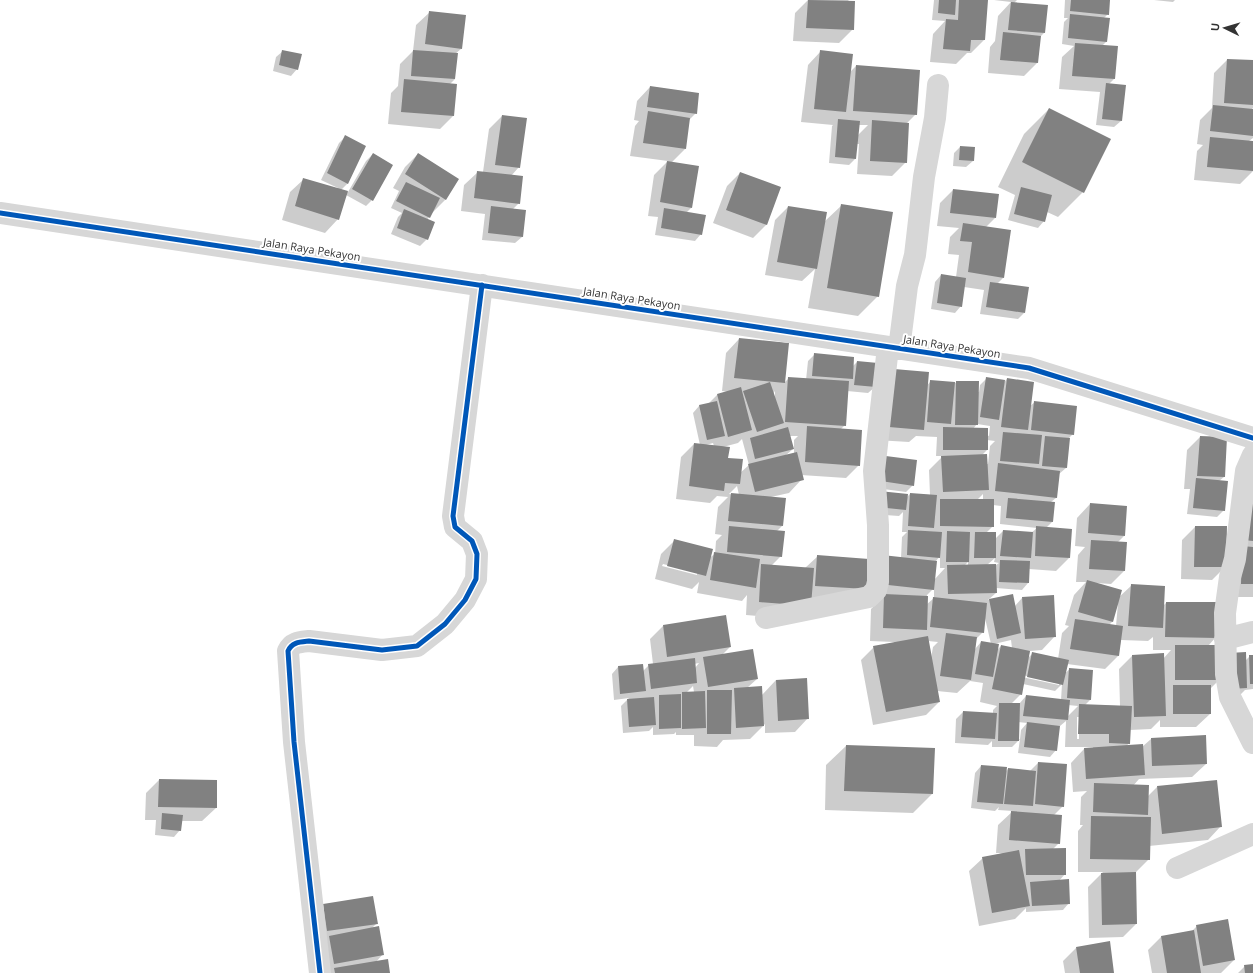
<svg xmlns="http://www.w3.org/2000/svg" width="1253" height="973" viewBox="0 0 1253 973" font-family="'Open Sans',sans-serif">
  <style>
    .shadow { fill: #0003; fill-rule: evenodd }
    .building { fill: #818181 }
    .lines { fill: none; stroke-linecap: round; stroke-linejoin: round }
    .street { stroke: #d7d7d7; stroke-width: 22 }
    .cycleway-casing { stroke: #fff; stroke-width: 8 }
    .cycleway { stroke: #0057b8; stroke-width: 5 }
    .labels { text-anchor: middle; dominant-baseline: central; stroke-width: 4; stroke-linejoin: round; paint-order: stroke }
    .street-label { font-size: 11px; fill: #333; stroke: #fff }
  </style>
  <rect width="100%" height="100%" fill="#fff"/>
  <path class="shadow" d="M808,0H849L847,2L853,29L839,43L793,41L795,13Z
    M934,0H987L984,40L971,53H967L956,64L930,62L933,34L945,21L932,20Z
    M994,0H1017L1014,3L1044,33L1040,37L1037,63L1024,76L988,73L990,47L995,41L998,16L1011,2Z
    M1065,0H1109L1108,14L1103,19H1109L1106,42L1102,46L1114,79L1109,84L1121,121L1114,127L1096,125L1100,92L1059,89L1062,57L1074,46L1062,44L1064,22L1068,18H1064Z
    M1154,0H1175L1173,2Z
    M430,12L461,49L455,54V79L450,84L453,116L440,129L388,124L391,93L398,86L400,64L413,51L416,25Z
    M283,51L297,69L291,76L273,71L276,57Z
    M821,51L849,73L856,66L919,71L916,114L907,123L906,162L892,176L857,174L859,144H857L855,159L849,165L829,163L832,126L833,125L801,122L808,65ZM858,125H868L857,136Z
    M1227,60L1253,61V108L1251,110H1253V138L1249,141L1253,142V171L1240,184L1194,180L1197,151L1203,145L1197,144L1200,120L1212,108L1214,73Z
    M650,87L696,113L688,121L685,149L671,163L691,208L686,213L701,234L695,241L655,235L658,217L648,216L654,175L668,161L630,156L635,126L639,121L634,120L637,101Z
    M1049,109L1083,192L1058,217L1047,212L1044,221L1038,228L1008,220L1015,195L998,187L1024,134Z
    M502,116L519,167L511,176L519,203L512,210L525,211L522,237L515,243L482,240L485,214L461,211L464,185L478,172H483L489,129Z
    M345,137L348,183L341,190L348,192L366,161L373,154L372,200L366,206L346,195L338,219L325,233L282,220L290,192L304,179L338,189V188L321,180L339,143Z
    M960,147L973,161L966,167L953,166L954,153Z
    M418,154L446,199L432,213L427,220V239L420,246L391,234L398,217L402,213L391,208L399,191L393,188L405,167Z
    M740,173L780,188L766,225L753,238L713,223L727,186Z
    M953,190L995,218L986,227L1003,278L997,284L1024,313L1018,319L980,314L984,290L964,287L961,306L955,313L931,309L935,282L941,275L956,277L959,255L948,254L950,237L959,228L937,226L940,203Z
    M842,205L878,296L858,316L808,308L815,269L802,281L765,275L775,220L788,207L824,222Z
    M739,339L788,344L784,383L789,378L806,380L808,361L815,354L853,366L857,362L875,387L868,393L847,391L845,425L841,429L859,465L846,478L801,475L802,479L789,493L771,497L782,526L777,531L781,556L771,566L805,568L818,556L868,560L901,558L902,537L907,532H902L903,512L899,516L871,514L907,497L910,494L930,495L929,470L943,456H936L937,437L916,436L909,442L876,440L931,381L955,383L957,382L979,392L980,385L987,378L1003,383L1007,379L1030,406L1035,402L1073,434L1069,438L1066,468L1059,474L1056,498L1051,502L1052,522L1046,528L1069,558L1056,571L1029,569L1028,583L1022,590L996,588V593L988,600L1012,595L1015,606L1022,598L1055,636L1042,650L1030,651L1028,658L1033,653L1058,659L1062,633L1069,626L1065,625L1074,595L1086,582H1076L1078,555L1085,547L1075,546L1077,518L1090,504L1124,536L1117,543L1124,571L1111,584L1096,583L1118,598L1132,585L1163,606L1166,603L1216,637L1208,646L1219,680L1210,689V714L1196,727H1160V720L1151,729L1130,730L1129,743L1126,747H1142L1151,739L1205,736L1206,764L1192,777L1139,779L1133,786L1148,796L1157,787L1221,826L1208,840L1149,846V859L1135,873L1136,924L1123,937L1089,938L1088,887L1103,872H1078V831L1083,825H1080L1081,797L1087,791L1073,792L1071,763L1084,749H1093V747H1065L1066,721L1060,726H1059L1056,750L1050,757L1018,753L1020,739L1012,747H992V741L988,745L955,743L956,719L963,712L993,714V710L997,706L980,702L983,683L970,681L957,693L937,691L939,702L926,715L873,725L861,660L874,647L894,643V642L870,641L871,609L881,599L797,619L746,615L747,595L742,601L697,593L699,582L692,589L655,579L661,554L675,540L709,558L715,554L716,541L722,535L715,534L718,507L728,497L717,496L710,503L676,499L681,457L694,444L700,445L693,413L699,406L708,404L717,395L729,392L722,391L726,353ZM775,391V399L773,394ZM977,424L990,426L989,436L973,429ZM789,436H798L794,440V454L785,456L793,449ZM742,439L749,465L740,473L727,458L723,447L738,443ZM987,440L995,441L990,446L988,464H987L982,455L987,450ZM713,443L714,446L706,445ZM737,486L739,495L729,494ZM983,494V500H977ZM993,505L1001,506L1000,524L1037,528L1031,533L1003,531L995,539L986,533L993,526ZM940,556V568H945L934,580L936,561ZM995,558L994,562L999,563L996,565H987ZM968,562V566H964ZM663,564L697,573V575L662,566ZM934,588V598L926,605L927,595ZM1118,603L1116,626L1109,625L1112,622ZM985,618L991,644L981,642L975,649L976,639L983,632ZM1153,637V650H1171L1163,659L1132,656L1119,669L1120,706L1085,705L1090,700L1092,671L1070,669L1064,674L1067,664L1105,669L1118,656L1121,640L1148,641ZM1011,640L1012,648L1001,646L996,651L994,644ZM928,641L938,642L933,647L931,658ZM1022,675L1059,683V685L1022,677ZM1023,684L1055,691L1062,684L1061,700L1026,696L1019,704H1011L1021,694ZM1068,705L1078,706L1067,717ZM1077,717H1079V739H1077ZM1018,722L1027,723L1021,730L1020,739H1018Z
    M1200,437L1224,477L1219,481L1224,510L1217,517L1187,514L1190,489H1184L1187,450Z
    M916,461L913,485L906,492L868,487Z
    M1253,499V597H1228Z
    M1195,527L1225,567L1212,580L1181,579L1182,540Z
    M663,626L730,647L722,655L757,679L747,688L761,696L776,680L808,718L795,732L765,733V724L750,739L723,740L717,747L694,746V735H676V732L674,734L653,735V727L649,731L623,733L621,706L629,698L614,700L612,674L618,667L643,671L649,665L653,664L650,639ZM699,663L695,668L694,664ZM693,686L694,692H687Z
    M1250,656H1253V689L1245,690L1240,695H1223L1246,660Z
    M846,746L934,749L932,794L913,813L825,810L826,765Z
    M1038,763L1063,806L1054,815L1059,843L1053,849L1065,874L1059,881L1069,903L1063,910L1026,912V908L1015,919L979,926L969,871L983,858L1003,853H996L998,825L1013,811L998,810L999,807L995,811L971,808L975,773L981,766L1005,772L1008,769L1030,771Z
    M159,780L216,781V808L202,821H181L180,830L174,837L155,835L156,820H145L146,793Z
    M324,905L377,923L372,928L383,954L376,962L389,973H320Z
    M1197,926L1234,960L1221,973H1152L1148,950L1161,937L1191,932Z
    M1076,948L1113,973H1065L1063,961Z
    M1253,965V973H1238L1245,966Z"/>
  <path class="building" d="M808,0L855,1L854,30L806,28Z
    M939,0H956L955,15L938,13Z
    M959,0H988L985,40H971L970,51L943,49L946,19L958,20Z
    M1071,0H1110L1109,15L1070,11Z
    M1011,2L1048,5L1045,33L1008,30Z
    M429,11L466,15L462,49L425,44Z
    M1070,14L1110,18L1107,42L1068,38Z
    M1003,32L1041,36L1038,63L1000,60Z
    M1075,43L1118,46L1115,79L1072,76Z
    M282,50L302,54L298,70L279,65Z
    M413,50L458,53L455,79L411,76Z
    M820,50L853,54L846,112L814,109Z
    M1227,59L1253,60V105L1224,103Z
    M856,65L920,70L917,115L853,111Z
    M404,79L457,84L454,116L401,112Z
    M1106,83L1126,85L1122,121L1102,119Z
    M650,86L699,93L697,114L647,107Z
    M1213,105L1253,109V136L1210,131Z
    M1049,108L1111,139L1084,193L1022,162Z
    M648,111L690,118L686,149L643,143Z
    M502,115L527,118L520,168L495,165Z
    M838,119L860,121L856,159L835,157Z
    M872,120L909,123L907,163L870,161Z
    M345,135L366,146L348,184L327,173Z
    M1210,137L1253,141V171L1207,167Z
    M960,146L975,147L974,161L959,160Z
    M373,153L393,165L373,201L352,189Z
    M418,153L459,179L446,200L405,174Z
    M667,161L699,166L692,208L660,202Z
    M477,171L523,176L520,204L474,198Z
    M740,172L781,187L767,225L726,210Z
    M303,178L348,191L339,220L295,206Z
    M406,182L440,198L430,218L396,201Z
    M1021,187L1052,195L1045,222L1014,214Z
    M953,189L999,194L996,218L950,213Z
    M841,204L893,212L879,297L827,288Z
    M491,206L526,210L523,237L488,233Z
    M788,206L827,212L817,269L777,262Z
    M664,208L706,215L702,235L661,228Z
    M404,209L435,222L428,240L397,228Z
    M963,223L1011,230L1004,278L968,272L972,242L960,241Z
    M941,274L966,278L962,307L937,303Z
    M990,282L1029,287L1025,313L986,307Z
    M739,338L789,343L785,383L734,378Z
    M814,353L854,357L853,379L812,376Z
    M857,361L878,363L876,387L854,385Z
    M894,369L929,372L924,430L889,427Z
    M788,377L849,381L846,426L785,422Z
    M986,377L1005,380L999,420L980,417Z
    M1007,378L1034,382L1028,430L1001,427Z
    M930,380L955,382L951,424L927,422Z
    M956,381H979L978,425H955Z
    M770,382L784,423L757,432L743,391Z
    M741,387L752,430L728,437L717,394Z
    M717,401L725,436L707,440L699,405Z
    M1034,401L1077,406L1074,435L1031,430Z
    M807,426L862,430L860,466L805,462Z
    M788,427L794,449L755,459L750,438Z
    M943,427L988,428V450H943Z
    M1003,432L1042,435L1039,464L1000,461Z
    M1045,436L1070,438L1067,468L1042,466Z
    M1200,436L1227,437L1225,477L1197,476Z
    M694,443L730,447L728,458L743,459L740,484L725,483L724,491L689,486Z
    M797,452L804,480L755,492L748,464Z
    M987,454L989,490L943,492L941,456Z
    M878,455L917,460L914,486L874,480Z
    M998,463L1060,471L1057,498L995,491Z
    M1196,478L1228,481L1225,511L1193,508Z
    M879,491L908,494L906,510L877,507Z
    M731,493L786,498L783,526L728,521Z
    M910,493L937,495L934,528L908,526Z
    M1008,498L1055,502L1053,522L1006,518Z
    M1253,498V541L1244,540Z
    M940,499H994V527L940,526Z
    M1090,503L1127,506L1125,536L1088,533Z
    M729,526L785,531L782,557L727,552Z
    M1036,526L1072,529L1070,558L1035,556Z
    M1195,526H1227L1226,567H1194Z
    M908,530L942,532L940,558L907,555Z
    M1003,530L1033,532L1031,558L1000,556Z
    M947,531L970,532L969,562H946Z
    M975,532H996V558H974Z
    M674,539L713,549L706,576L667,566Z
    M1091,540L1127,542L1125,571L1089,569Z
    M1242,546L1253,547V584H1241Z
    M714,552L760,559L756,588L710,580Z
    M817,555L869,559L867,589L815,586Z
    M882,555L937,561L934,590L879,584Z
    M1000,560L1030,561L1029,583L999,582Z
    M761,564L814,568L811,606L759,602Z
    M996,564L997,593L948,594L947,565Z
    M1087,580L1122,590L1113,622L1078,612Z
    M1131,584L1165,586L1163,628L1128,626Z
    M884,594L928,596L927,630L883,628Z
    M1013,594L1021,633L997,639L989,599Z
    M1054,595L1056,637L1025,639L1022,597Z
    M933,597L987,603L984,633L930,627Z
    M1166,602H1218L1217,638L1165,637Z
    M726,615L731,647L667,657L663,625Z
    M1075,619L1123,626L1119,656L1070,649Z
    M946,633L977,637L971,680L940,676Z
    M928,636L940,702L886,712L873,646Z
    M981,641L999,644L993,677L975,674Z
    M1001,645L1030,651L1022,695L992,689Z
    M1175,645H1220V680H1175Z
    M753,649L758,679L708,687L703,657Z
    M1032,652L1069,660L1063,685L1027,677Z
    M1246,652L1247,688L1230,689L1229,653Z
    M1164,653L1166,716L1134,717L1132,655Z
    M1249,655H1253V684H1250Z
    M695,658L697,683L651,689L648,664Z
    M643,664L646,691L620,694L618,666Z
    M1069,668L1093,670L1091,700L1067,698Z
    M807,678L809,719L778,721L776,680Z
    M1173,685H1211V714H1173Z
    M762,686L764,726L736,728L734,688Z
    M707,690H732L731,734H707Z
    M705,691L706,728L682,729V692Z
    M681,694V728L659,729V695Z
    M1026,695L1070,700L1068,720L1023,716Z
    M654,697L656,725L629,727L627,699Z
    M999,703H1020L1019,741H998Z
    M1079,704L1132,706L1130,744L1109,743V734H1078Z
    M963,711L997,713L995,739L961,737Z
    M1027,722L1060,726L1057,751L1024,747Z
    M1206,735L1207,764L1152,766L1151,738Z
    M1143,744L1145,775L1086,779L1084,748Z
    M846,745L935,748L933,794L844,791Z
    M1038,762L1067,764L1064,807L1035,804Z
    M981,765L1007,767L1003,804L977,802Z
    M1008,768L1036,771L1033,806L1004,804Z
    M159,779L217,780V808L158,807Z
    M1217,780L1222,827L1162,834L1157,786Z
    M1094,783L1149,785L1148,815L1093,812Z
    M1011,811L1062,815L1060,844L1009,840Z
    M162,813L183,815L181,831L161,829Z
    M1091,816L1151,817L1150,860L1090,859Z
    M1066,848V875H1026L1025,849Z
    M1019,850L1030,906L992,913L982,857Z
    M1136,872L1137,924L1102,925L1101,873Z
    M1069,879L1070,904L1032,906L1030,882Z
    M373,896L378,924L327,931L323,904Z
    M1228,919L1235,960L1203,966L1196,925Z
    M379,926L384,955L334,964L329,936Z
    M1194,930L1201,973H1167L1161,936Z
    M1110,941L1114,973H1080L1076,947Z
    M388,959L390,973H335L334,968Z
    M1253,964V973H1245L1244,965Z"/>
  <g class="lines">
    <path class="street" d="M0,213L1029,368L1253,438
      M899,349L907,286L915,255L917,238L924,177L935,118L938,85
      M1253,455L1246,471L1235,559L1230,577L1225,613L1226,674L1230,697L1253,743
      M766,618L869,597L876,590L878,582V525L874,471L888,347
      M1225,639L1253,632
      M1177,868L1253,834
      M320,973L294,742L288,651C292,642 300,642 309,641L382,650L417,646L445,624L465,600L476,579L477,554L472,541L455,527L453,516L482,285"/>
    <defs>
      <path id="cycleway" d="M0,213L1029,368L1253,438
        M320,973L294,742L288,651C292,642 300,642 309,641L382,650L417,646L445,624L465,600L476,579L477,554L472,541L455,527L453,516L482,285"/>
    </defs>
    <use href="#cycleway" class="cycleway-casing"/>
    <use href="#cycleway" class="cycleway"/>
  </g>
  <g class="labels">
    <g class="street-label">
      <text transform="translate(312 249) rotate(9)">Jalan Raya Pekayon</text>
      <text transform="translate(632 298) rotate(9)">Jalan Raya Pekayon</text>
      <text transform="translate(952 346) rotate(9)">Jalan Raya Pekayon</text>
    </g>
  </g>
  <g transform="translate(1225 28) rotate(275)" stroke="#ffffff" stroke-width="3" paint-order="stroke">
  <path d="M0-3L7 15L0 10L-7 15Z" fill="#333333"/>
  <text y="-6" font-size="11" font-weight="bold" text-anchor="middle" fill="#333333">U</text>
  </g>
</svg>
